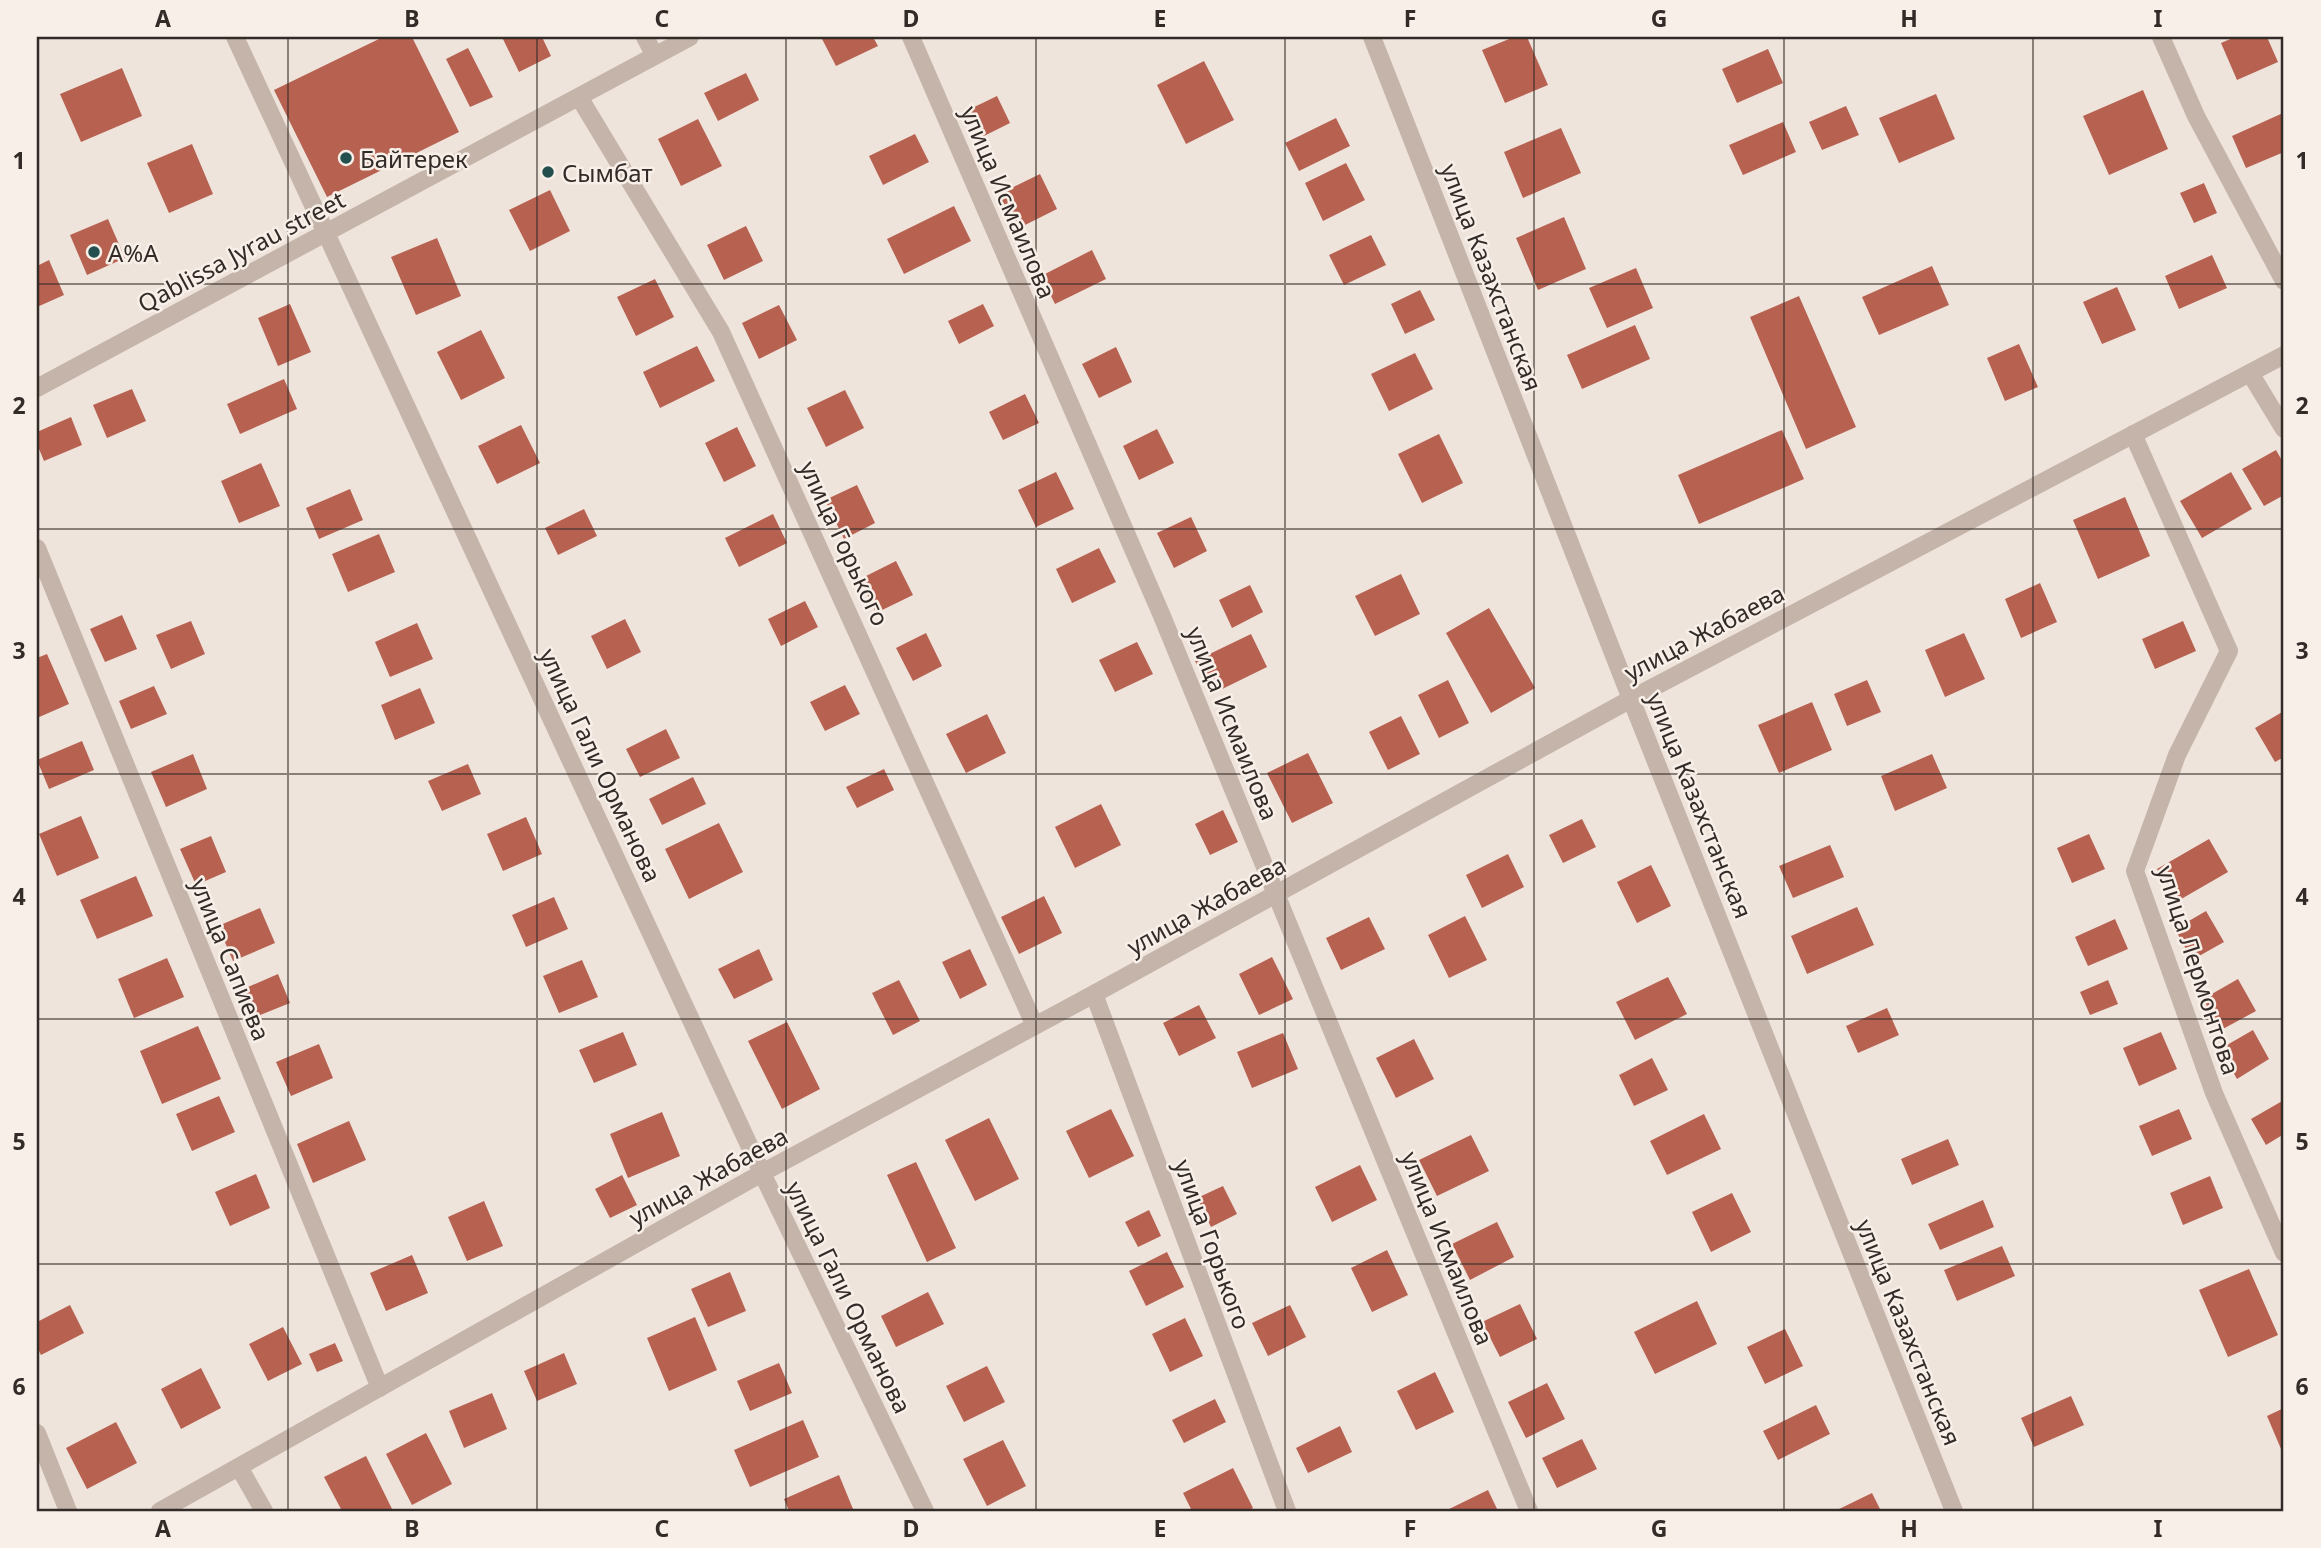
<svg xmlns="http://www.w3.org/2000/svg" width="2321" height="1548" viewBox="0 0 2321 1548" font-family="'Noto Sans',sans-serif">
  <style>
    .building { fill: #b76151 }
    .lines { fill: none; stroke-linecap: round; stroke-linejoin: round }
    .minor { stroke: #c5b4a9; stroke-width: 18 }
    .grid { fill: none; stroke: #332b28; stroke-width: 2; stroke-opacity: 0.55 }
    .poi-dot { fill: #23504f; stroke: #f7efe8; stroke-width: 2.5 }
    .labels { text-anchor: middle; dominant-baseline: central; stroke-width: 5; stroke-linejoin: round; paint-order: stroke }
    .poi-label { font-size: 24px; fill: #332b28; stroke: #f7efe8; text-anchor: start }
    .street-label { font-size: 24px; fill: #332b28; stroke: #f7efe8 }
    .neatline { fill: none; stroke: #332b28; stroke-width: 2.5 }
    .grid-label { font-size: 23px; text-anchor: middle; font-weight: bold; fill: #332b28 }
  </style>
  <rect width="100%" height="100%" fill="#efe4dc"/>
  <path class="building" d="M383,37H412L459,132L327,197L274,90Z
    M502,37H542L551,56L519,72Z
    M821,37H873L878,46L836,66Z
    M1514,37H1527L1548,85L1505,103L1482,50Z
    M2235,37H2267L2278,62L2237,80L2221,43Z
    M468,48L493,97L470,107L446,59Z
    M1768,49L1783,83L1737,103L1722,69Z
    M1204,61L1234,120L1186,144L1157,85Z
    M122,68L142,116L81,142L60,94Z
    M746,73L759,100L718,121L704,93Z
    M2143,90L2168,149L2109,175L2083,116Z
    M1936,94L1955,139L1899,163L1879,118Z
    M997,96L1010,123L980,138L966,111Z
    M1846,106L1859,135L1822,150L1809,122Z
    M2283,113L2284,152L2246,168L2232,136Z
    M1336,118L1350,146L1299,171L1285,143Z
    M698,119L722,166L681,186L658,139Z
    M1783,122L1796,152L1743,175L1729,145Z
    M1561,128L1581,173L1523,198L1504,152Z
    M915,134L929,162L883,185L869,156Z
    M192,144L213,194L169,213L147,163Z
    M1346,163L1365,200L1323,221L1305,183Z
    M1040,174L1057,209L1015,230L997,195Z
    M2204,183L2217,213L2194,223L2180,193Z
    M550,190L570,231L530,251L509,210Z
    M954,206L971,241L904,274L887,239Z
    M1564,217L1586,269L1538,290L1516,238Z
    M108,219L125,258L87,275L70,235Z
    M746,226L763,261L724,280L707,245Z
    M1371,235L1386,265L1344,285L1329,255Z
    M437,238L461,296L416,315L391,257Z
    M1092,250L1106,279L1055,304L1041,276Z
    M2212,255L2227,288L2179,309L2165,276Z
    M49,260L64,295L37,307V266Z
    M1932,266L1949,305L1879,335L1862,297Z
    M1636,268L1653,308L1607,328L1589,288Z
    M655,279L674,317L636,336L617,297Z
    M2117,287L2136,330L2102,344L2083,302Z
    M1420,290L1435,320L1405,334L1391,304Z
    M1799,296L1856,427L1806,449L1750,317Z
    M290,304L311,352L278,366L258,318Z
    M983,304L994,326L959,344L948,321Z
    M779,305L797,340L759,359L742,323Z
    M1635,325L1650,359L1582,389L1567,355Z
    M481,330L505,378L461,400L437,352Z
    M2019,344L2038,387L2005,401L1987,358Z
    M697,346L715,381L660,408L643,372Z
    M1116,347L1132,382L1099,398L1082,364Z
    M1415,353L1433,389L1389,411L1371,374Z
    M284,379L297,409L240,434L227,404Z
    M132,389L146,421L107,438L93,405Z
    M845,390L864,428L826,447L807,408Z
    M1025,394L1039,423L1003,440L989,412Z
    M71,417L82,445L44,461L37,444V432Z
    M521,425L540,463L497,484L478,446Z
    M737,427L756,466L724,482L705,443Z
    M1157,429L1174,463L1139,480L1123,446Z
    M1782,430L1804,479L1699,524L1678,475Z
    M1439,434L1463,483L1422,503L1398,454Z
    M2276,450L2284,464V495L2264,506L2242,469Z
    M261,463L280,506L239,523L221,481Z
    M1056,472L1074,509L1036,527L1018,490Z
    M2231,472L2252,509L2202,538L2180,501Z
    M857,485L875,523L844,539L825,500Z
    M350,489L363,520L319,539L306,508Z
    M2125,497L2150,556L2098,579L2073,520Z
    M584,509L597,536L558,555L545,528Z
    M773,514L787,543L739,567L725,538Z
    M1191,517L1207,551L1174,568L1157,533Z
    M379,534L395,572L348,592L332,554Z
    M1099,548L1116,582L1072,603L1056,569Z
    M896,561L913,595L876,613L860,579Z
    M1401,574L1420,614L1375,636L1355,596Z
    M2040,583L2057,622L2021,638L2005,599Z
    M1250,585L1263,612L1232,628L1219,600Z
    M805,601L818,627L781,646L768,619Z
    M1489,608L1535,688L1491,713L1446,633Z
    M122,615L137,649L105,662L90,629Z
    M625,619L641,652L607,669L591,636Z
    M191,621L205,654L171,669L156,635Z
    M2183,621L2196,651L2155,669L2142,639Z
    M417,623L433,659L390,677L375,642Z
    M926,633L942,666L913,681L896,648Z
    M1964,633L1985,679L1945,697L1925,650Z
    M1251,634L1267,667L1212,694L1195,661Z
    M1137,642L1153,674L1115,692L1099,660Z
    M47,654L69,704L37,718V658Z
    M1448,680L1469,723L1439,738L1418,695Z
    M1867,680L1881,712L1847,726L1834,694Z
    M845,685L860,714L825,731L810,702Z
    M154,686L167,714L131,729L119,701Z
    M420,688L435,723L395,740L381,705Z
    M1812,702L1832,750L1779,773L1758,725Z
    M2284,711V757L2275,762L2255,728Z
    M987,714L1006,753L966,773L946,734Z
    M1401,716L1420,754L1388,770L1369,732Z
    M666,729L680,758L640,777L626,749Z
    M82,741L94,770L49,789L37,760Z
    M1308,753L1333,803L1292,823L1267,773Z
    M193,754L207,789L166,807L151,772Z
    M1932,754L1947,788L1895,811L1881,776Z
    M468,764L481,794L442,811L428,781Z
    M884,769L894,790L857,808L846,787Z
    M693,777L706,804L662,825L649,799Z
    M1101,804L1121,845L1075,868L1055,827Z
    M1223,810L1238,842L1210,855L1195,824Z
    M81,816L99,858L57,876L39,834Z
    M526,817L542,854L503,871L487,834Z
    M1582,819L1596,847L1563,863L1549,835Z
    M719,823L743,872L689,899L665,849Z
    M2089,834L2105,869L2072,883L2057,848Z
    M211,836L226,872L196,885L180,849Z
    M2209,839L2228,872L2176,902L2157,869Z
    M1830,845L1844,877L1793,898L1779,866Z
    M1508,854L1524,887L1482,908L1466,875Z
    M1651,865L1671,906L1637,923L1617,882Z
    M136,876L153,916L97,939L80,900Z
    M1044,896L1062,933L1019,954L1001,917Z
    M554,897L568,929L526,947L512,915Z
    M1857,907L1874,945L1807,974L1791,936Z
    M260,908L275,943L233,961L218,926Z
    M2206,911L2224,942L2192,960L2175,929Z
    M1465,916L1487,960L1449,978L1428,935Z
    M1369,917L1385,949L1341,970L1326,938Z
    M2115,919L2128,949L2088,966L2075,937Z
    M759,949L773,980L734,999L718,969Z
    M970,949L987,985L960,999L942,962Z
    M1272,957L1293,999L1259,1015L1239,974Z
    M167,958L184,997L134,1018L118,979Z
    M582,960L598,997L559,1013L543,976Z
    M278,974L290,1003L253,1018L241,990Z
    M1668,977L1687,1014L1635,1040L1616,1002Z
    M2238,979L2256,1011L2221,1030L2203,999Z
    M899,980L920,1021L893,1035L872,993Z
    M2108,980L2118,1004L2090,1015L2080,992Z
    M1199,1005L1216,1038L1179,1056L1163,1023Z
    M1887,1008L1899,1035L1858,1053L1846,1026Z
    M787,1022L820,1089L782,1109L748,1041Z
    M198,1026L221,1079L162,1104L140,1051Z
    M2253,1030L2269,1059L2237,1079L2220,1049Z
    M623,1032L637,1065L594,1083L579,1050Z
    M2161,1032L2177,1069L2139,1086L2123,1048Z
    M1283,1033L1298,1069L1252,1088L1237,1052Z
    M1414,1039L1434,1079L1396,1098L1376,1058Z
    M319,1044L333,1078L291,1096L276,1062Z
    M1652,1058L1668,1090L1634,1106L1619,1075Z
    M219,1096L235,1132L192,1151L176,1114Z
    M2284,1100V1134L2266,1145L2251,1119Z
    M1111,1109L1134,1156L1089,1178L1066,1131Z
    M2179,1109L2192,1139L2152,1156L2139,1126Z
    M662,1112L680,1156L628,1178L610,1134Z
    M1704,1114L1721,1149L1667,1175L1650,1141Z
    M989,1118L1019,1179L975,1201L945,1140Z
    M349,1121L366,1160L313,1183L297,1144Z
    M1471,1135L1489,1171L1437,1196L1419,1160Z
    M1948,1139L1959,1165L1912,1185L1901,1159Z
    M916,1162L956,1248L927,1262L887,1175Z
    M1360,1165L1377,1200L1332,1222L1315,1187Z
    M256,1174L270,1208L230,1226L215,1192Z
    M622,1175L637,1205L610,1218L595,1189Z
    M2210,1176L2223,1208L2183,1225L2170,1193Z
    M1223,1186L1237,1214L1211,1227L1197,1198Z
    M1732,1193L1751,1232L1711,1252L1692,1212Z
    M1983,1200L1994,1227L1940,1250L1928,1224Z
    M484,1201L503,1246L467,1261L448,1217Z
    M1149,1210L1161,1236L1138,1247L1125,1222Z
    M1497,1222L1514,1257L1470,1280L1452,1244Z
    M2002,1246L2015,1276L1957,1301L1944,1270Z
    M1387,1250L1408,1295L1372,1312L1351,1268Z
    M1167,1252L1184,1287L1146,1306L1129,1271Z
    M412,1255L428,1293L386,1311L370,1273Z
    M2249,1269L2278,1335L2228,1357L2199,1290Z
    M730,1272L746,1311L708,1327L691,1289Z
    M928,1292L944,1324L896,1347L881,1316Z
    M1697,1301L1717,1344L1655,1374L1634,1332Z
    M1520,1304L1537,1339L1500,1357L1482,1322Z
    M70,1305L84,1333L41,1355L37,1347V1322Z
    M1290,1305L1306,1337L1268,1356L1252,1323Z
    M695,1317L717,1370L669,1391L647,1338Z
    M1185,1318L1203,1356L1170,1372L1152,1334Z
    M283,1327L302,1364L268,1381L249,1344Z
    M1785,1329L1803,1366L1765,1384L1747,1347Z
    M335,1343L343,1361L317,1372L309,1354Z
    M564,1353L577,1384L537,1401L524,1371Z
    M779,1363L792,1393L750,1411L737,1381Z
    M987,1366L1005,1402L964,1422L946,1386Z
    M201,1368L221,1408L181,1429L161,1389Z
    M1435,1372L1454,1412L1416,1430L1397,1391Z
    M1547,1383L1565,1419L1526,1438L1508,1402Z
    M492,1393L507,1429L464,1448L449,1411Z
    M2071,1396L2084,1425L2034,1447L2021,1418Z
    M1215,1399L1226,1422L1184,1443L1172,1420Z
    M1816,1405L1830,1434L1778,1460L1763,1431Z
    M2284,1408V1456L2267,1416Z
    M803,1420L819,1457L750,1487L734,1450Z
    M116,1422L137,1463L87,1489L66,1448Z
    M1340,1426L1352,1452L1308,1473L1296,1448Z
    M426,1433L452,1484L412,1505L386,1454Z
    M1582,1439L1597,1469L1557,1488L1542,1458Z
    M1003,1440L1026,1486L987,1506L963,1459Z
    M366,1456L393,1511H342L324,1477Z
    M1233,1468L1253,1508L1247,1511H1192L1183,1493Z
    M839,1475L853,1509L847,1511H789L784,1499Z
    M1488,1490L1498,1511H1445Z
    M1872,1493L1881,1511H1835Z"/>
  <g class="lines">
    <path class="minor" d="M235,37L762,1173L925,1511
      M645,37L655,56
      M911,37L1162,616L1529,1511
      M1372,37L1631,699L1954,1511
      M2161,37L2196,116L2284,281
      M579,97L721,332L1035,1026
      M2250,373L2284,429
      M37,388L690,37
      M2133,434L2229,651L2177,755L2135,871L2214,1093L2284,1253
      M37,548L380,1388
      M1094,994L1287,1511
      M37,1433L68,1511
      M239,1467L264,1511
      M160,1511L762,1173L1094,994L1631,699L2284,355"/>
  </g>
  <path class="grid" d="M288,37V1511M537,37V1511M786,37V1511M1036,37V1511M1285,37V1511M1534,37V1511M1784,37V1511M2033,37V1511M37,284H2284M37,529H2284M37,774H2284M37,1019H2284M37,1264H2284"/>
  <g class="poi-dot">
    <circle cx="346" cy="158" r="7"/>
    <circle cx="548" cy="172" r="7"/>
    <circle cx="94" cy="252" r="7"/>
  </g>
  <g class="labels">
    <g class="poi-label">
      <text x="360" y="158">Байтерек</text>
      <text x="562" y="172">Сымбат</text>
      <text x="108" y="252">A%A</text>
    </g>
    <g class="street-label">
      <text transform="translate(1009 202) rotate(67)">улица Исмаилова</text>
      <text transform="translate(241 251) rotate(-28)">Qablissa Jyrau street</text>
      <text transform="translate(1492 277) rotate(69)">улица Казахстанская</text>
      <text transform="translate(845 543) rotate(65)">улица Горького</text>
      <text transform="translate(1704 632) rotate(-28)">улица Жабаева</text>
      <text transform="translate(1233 723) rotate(68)">улица Исмаилова</text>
      <text transform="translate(601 765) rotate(65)">улица Гали Орманова</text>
      <text transform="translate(1700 805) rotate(68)">улица Казахстанская</text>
      <text transform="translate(1206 905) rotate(-29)">улица Жабаева</text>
      <text transform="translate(231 959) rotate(68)">улица Сапиева</text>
      <text transform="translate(2199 970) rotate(72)">улица Лермонтова</text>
      <text transform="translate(708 1176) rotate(-29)">улица Жабаева</text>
      <text transform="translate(1213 1244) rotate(70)">улица Горького</text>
      <text transform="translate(1448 1248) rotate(68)">улица Исмаилова</text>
      <text transform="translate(849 1297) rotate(64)">улица Гали Орманова</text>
      <text transform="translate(1909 1332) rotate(68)">улица Казахстанская</text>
    </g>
  </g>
  <rect width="2321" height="1548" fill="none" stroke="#f7efe8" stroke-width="77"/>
  <rect x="38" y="38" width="2244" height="1472" class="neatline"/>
  <g class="grid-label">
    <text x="163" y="27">A</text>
    <text x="412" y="27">B</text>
    <text x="662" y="27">C</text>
    <text x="911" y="27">D</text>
    <text x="1160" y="27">E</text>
    <text x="1410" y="27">F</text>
    <text x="1659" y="27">G</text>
    <text x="1909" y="27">H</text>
    <text x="2158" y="27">I</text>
    <text x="19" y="169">1</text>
    <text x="2302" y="169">1</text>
    <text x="19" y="414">2</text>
    <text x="2302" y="414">2</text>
    <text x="19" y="659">3</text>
    <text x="2302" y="659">3</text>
    <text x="19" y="905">4</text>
    <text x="2302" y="905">4</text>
    <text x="19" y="1150">5</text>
    <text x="2302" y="1150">5</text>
    <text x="19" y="1395">6</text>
    <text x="2302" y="1395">6</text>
    <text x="163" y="1537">A</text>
    <text x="412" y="1537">B</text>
    <text x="662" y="1537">C</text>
    <text x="911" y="1537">D</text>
    <text x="1160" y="1537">E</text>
    <text x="1410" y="1537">F</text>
    <text x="1659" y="1537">G</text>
    <text x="1909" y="1537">H</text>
    <text x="2158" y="1537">I</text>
  </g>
</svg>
